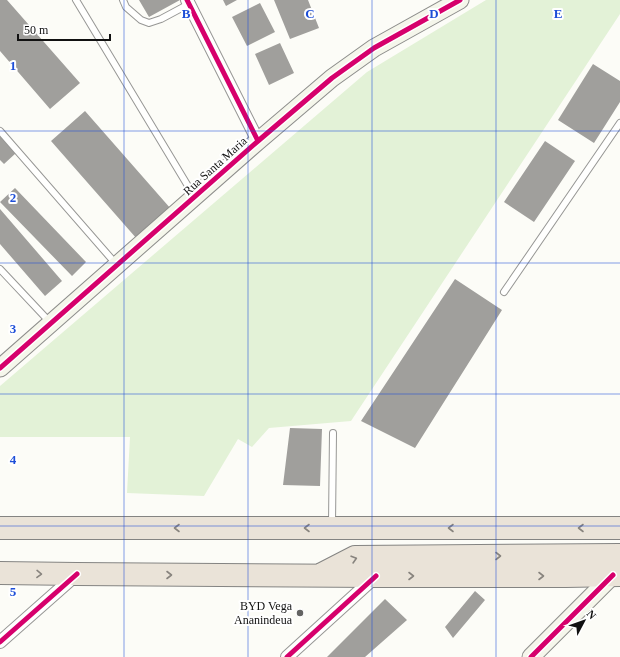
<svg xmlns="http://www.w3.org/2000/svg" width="620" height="657" viewBox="0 0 620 657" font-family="'Times New Roman',serif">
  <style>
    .green { fill: #e3f2d7 }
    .building { fill: #a09f9c }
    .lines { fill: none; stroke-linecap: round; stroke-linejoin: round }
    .lane-casing { stroke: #979795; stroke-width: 8 }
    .street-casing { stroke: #979795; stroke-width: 14 }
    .secondary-casing { stroke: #8d8d8b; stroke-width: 19 }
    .highway-casing { stroke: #848482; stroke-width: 24 }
    .lane { stroke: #fffffe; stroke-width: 6 }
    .street { stroke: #fffffe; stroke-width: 12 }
    .secondary { stroke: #f5f6eb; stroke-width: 17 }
    .highway { stroke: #eae3d8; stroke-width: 22 }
    .cycleway-casing { stroke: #fff; stroke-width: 8 }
    .cycleway { stroke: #d6006c; stroke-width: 5 }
    .oneway { stroke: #88847e }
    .grid { fill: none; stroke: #1d4ed8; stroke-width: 1; stroke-opacity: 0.55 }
    .poi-dot { fill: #636362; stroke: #fff; stroke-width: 1.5 }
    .labels { text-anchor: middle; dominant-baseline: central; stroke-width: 4; stroke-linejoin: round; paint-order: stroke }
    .street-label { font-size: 12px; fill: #111; stroke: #fff }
    .poi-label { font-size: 12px; fill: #111; stroke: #fff; text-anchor: end }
    .grid-label { font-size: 13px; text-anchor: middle; font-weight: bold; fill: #1d4ed8; stroke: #fff; stroke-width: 4; stroke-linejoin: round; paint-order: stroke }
  </style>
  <rect width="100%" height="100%" fill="#fcfcf7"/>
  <path class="green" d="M486,0H620V14L351,421L269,428L252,447L238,439L204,496L127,493L130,437H0V386L367,72Z"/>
  <path class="building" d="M0,0H7L80,83L50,109L0,51Z
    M139,0H180L149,17Z
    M223,0H237L226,6Z
    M274,0H308L319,28L290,39Z
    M260,3L275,32L247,46L232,17Z
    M280,43L294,73L269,85L255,54Z
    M593,64L620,81V102L594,143L558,120Z
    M85,111L171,209L137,239L51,141Z
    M0,136L16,153L4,164L0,160Z
    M545,141L575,161L534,222L504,202Z
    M15,188L86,262L72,276L0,202Z
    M0,209L62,281L45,296L0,244Z
    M455,279L502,310L415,448L361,421Z
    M290,428L322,429L320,486L283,485Z
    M475,591L485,600L453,638L445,627Z
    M385,599L407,620L365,657H327Z"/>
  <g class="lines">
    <defs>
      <path id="lane" d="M76,0L194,196
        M123,0L126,7L141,20L149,23L161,19L189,4
        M0,131L116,264
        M0,269L46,318
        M504,292L620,123
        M332,524L333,433"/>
      <path id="street" d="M187,0L258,141
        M0,642L77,574
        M287,657L375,577"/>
      <path id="secondary" d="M0,368L258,141L332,78L374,48L460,0
        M531,657L613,575"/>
      <path id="highway" d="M0,528H620
        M0,573L77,574L376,576H566L620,575
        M322,574L355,557L620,555"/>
    </defs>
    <use href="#lane" class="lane-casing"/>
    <use href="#street" class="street-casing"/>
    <use href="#secondary" class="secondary-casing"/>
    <use href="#highway" class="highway-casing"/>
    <use href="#lane" class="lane"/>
    <use href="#street" class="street"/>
    <use href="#secondary" class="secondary"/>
    <use href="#highway" class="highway"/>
    <defs>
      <path id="cycleway" d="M187,0L258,141
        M0,368L258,141L332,78L374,48L460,0
        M0,642L77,574
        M287,657L376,576
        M531,657L613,575"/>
    </defs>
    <use href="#cycleway" class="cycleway-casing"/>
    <use href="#cycleway" class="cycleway"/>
  </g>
  <defs><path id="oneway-chevron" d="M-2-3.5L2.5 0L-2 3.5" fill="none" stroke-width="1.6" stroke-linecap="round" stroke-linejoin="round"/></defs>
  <g class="oneway">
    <use href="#oneway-chevron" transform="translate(177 528) rotate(180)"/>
    <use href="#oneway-chevron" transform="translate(307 528) rotate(180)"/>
    <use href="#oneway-chevron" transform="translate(451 528) rotate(-180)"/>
    <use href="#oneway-chevron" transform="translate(581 528) rotate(-180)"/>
    <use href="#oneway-chevron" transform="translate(498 556)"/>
    <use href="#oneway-chevron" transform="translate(354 559) rotate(-16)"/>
    <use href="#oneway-chevron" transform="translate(39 574) rotate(1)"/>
    <use href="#oneway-chevron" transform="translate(169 575)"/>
    <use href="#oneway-chevron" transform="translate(411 576)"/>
    <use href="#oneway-chevron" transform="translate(541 576)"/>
  </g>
  <path class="grid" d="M124,0V657M248,0V657M372,0V657M496,0V657M0,131H620M0,263H620M0,394H620M0,526H620"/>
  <circle class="poi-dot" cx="300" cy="613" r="4"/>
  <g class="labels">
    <g class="street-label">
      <text transform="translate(215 166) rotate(-42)">Rua Santa Maria</text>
    </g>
    <g class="poi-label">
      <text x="292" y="606">BYD Vega<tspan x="292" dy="14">Ananindeua</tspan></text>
    </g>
  </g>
  <g class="grid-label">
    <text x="186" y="18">B</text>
    <text x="310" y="18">C</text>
    <text x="434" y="18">D</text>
    <text x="558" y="18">E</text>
    <text x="13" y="70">1</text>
    <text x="13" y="202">2</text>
    <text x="13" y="333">3</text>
    <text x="13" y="464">4</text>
    <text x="13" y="596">5</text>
  </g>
  <g transform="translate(584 621) rotate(49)" stroke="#ffffff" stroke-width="3" paint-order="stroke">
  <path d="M0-3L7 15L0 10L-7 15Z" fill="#111111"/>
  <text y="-6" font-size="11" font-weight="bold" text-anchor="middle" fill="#111111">N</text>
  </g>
  <path d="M18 34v6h92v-6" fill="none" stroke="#111111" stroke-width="2"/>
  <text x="24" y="34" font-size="12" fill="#111111" stroke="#ffffff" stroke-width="3" paint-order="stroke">50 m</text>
</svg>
